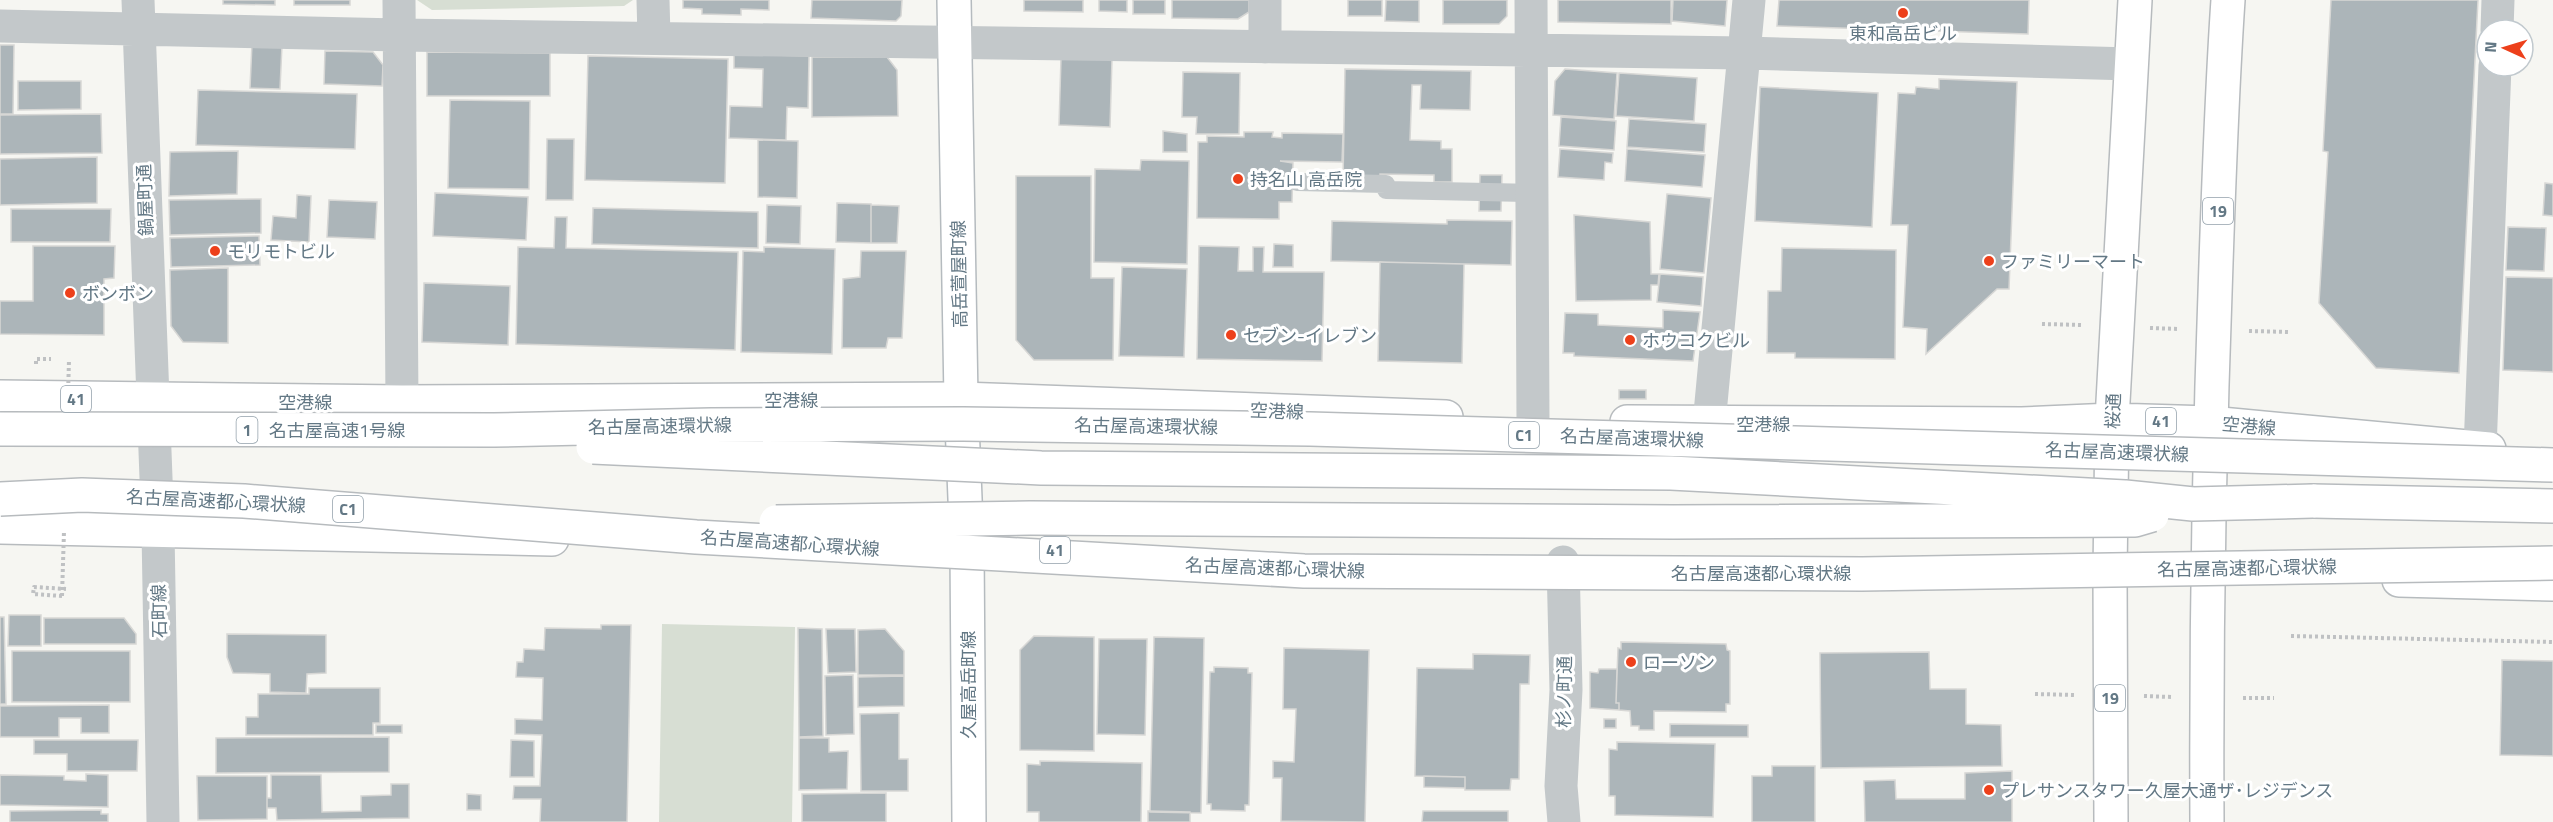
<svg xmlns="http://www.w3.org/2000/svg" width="2553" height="822" viewBox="0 0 2553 822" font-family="'Titillium Web','Noto Sans JP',sans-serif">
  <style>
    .green { fill: #d7ded3 }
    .building { fill: #acb5b9; stroke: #d7d7d5; stroke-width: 1.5 }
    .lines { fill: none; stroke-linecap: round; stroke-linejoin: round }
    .secondary-casing { stroke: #b5bbbf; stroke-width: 36 }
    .primary-casing { stroke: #b6bbbe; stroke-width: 36 }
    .highway-casing { stroke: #b7bbbe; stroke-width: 36 }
    .path { stroke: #bfc1c3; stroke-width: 4; stroke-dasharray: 3 3; stroke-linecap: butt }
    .lane { stroke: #c3c8ca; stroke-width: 18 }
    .street { stroke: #c3c8ca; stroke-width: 33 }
    .secondary { stroke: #fff; stroke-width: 33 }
    .primary { stroke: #fff; stroke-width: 33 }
    .highway { stroke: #fff; stroke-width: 33 }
    .highway-bridge-casing { stroke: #b7bbbe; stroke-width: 36; stroke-linecap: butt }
    .path-bridge { stroke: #bfc1c3; stroke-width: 4; stroke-dasharray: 3 3; stroke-linecap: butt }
    .highway-bridge { stroke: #fff; stroke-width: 33 }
    .poi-dot { fill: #ed401b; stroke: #fff; stroke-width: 2 }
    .labels { text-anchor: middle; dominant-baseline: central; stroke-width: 6; stroke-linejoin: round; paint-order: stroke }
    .shield { fill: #fff; stroke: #92a0aa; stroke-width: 1.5 }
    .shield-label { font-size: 16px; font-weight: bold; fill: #637885 }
    .poi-label { font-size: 18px; fill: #637885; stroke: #fff; text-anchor: start }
    .street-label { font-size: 18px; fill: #637885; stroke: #fff }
  </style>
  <rect width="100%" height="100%" fill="#f6f6f2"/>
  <path class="green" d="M417,0H633L624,6L432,10Z
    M662,624L795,627L792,822H659Z"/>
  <path class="building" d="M223,0H275V5L223,4Z
    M294,0H350V5H294Z
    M683,0H769V10L741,9V15L702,14V9L683,8Z
    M812,0H902L901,16L896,21L811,18Z
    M1024,0H1083V12L1024,11Z
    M1099,0H1127V12L1099,11Z
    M1133,0H1165V14H1133Z
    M1172,0H1249V12L1238,19L1172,18Z
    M1348,0H1382V16H1348Z
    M1386,0H1419V22L1385,21Z
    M1443,0H1507V16L1499,24H1443Z
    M1558,0H1671V24L1558,22Z
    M1673,0H1727L1725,26L1672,21Z
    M1779,0H2029L2028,34L1777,26Z
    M2331,0H2478L2459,373L2376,368L2319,303L2328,152L2323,151Z
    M252,43L282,45L280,89L250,88Z
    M0,45H14L13,114H0Z
    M325,51L373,52L383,65L382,86L324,84Z
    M427,52L550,53V96H427Z
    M734,54L809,56L808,108L787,107L786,140L729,138L730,106L762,107L763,69L734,68Z
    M588,56L728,59L725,183L585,180Z
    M812,57H887L897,70L898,116L812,117Z
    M1061,58L1112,59L1110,127L1059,125Z
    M1345,69L1471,71L1470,110L1420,109L1421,85H1412L1410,140L1441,141V149H1452V182H1434V175L1380,174V181L1343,180Z
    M1565,69L1617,73L1614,119L1553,115L1555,81Z
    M1183,72L1240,73L1239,134H1196L1197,117H1182Z
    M1619,73L1697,78L1694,121L1616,116Z
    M1939,79L2017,82L2009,289H1997L1926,354L1927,329L1903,327L1908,225H1891L1898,93L1915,94L1916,87L1939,89Z
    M18,81H81V109L18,110Z
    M1760,87L1878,93L1872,227L1755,221Z
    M198,90L357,94L355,149L196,145Z
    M450,100L530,101L529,189L448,188Z
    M101,114L102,153L0,154V115Z
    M1561,117L1616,121L1614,150L1559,146Z
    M1629,119L1706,124L1704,152L1627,147Z
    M1163,131L1187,134V152H1163Z
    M1244,132H1273L1272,137L1282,138V133L1343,134L1342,162L1280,161L1293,163L1292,202H1279V219L1197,218L1198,142H1207V136L1244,137Z
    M547,139H574L573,200H546Z
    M758,140L798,141L797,198L758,197Z
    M1560,149L1613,153L1612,163L1605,162L1604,180L1558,177Z
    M1627,149L1705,155L1702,187L1625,181Z
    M238,151L237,194L169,196L170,152Z
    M97,157V203L0,205V159Z
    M1141,160L1189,161L1187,264L1094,262L1095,169L1140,170Z
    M1480,175H1502L1501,211H1479Z
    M1016,176H1091V278H1114L1113,360H1034L1016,340Z
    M2545,183L2553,184V216L2543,215Z
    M435,193L528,197L526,240L433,236Z
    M1667,194L1711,198L1704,273L1660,269Z
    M297,195L311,196L309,242L271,240L273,216L296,218Z
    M261,199V233L170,235L169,200Z
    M329,200L377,202L375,239L327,237Z
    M837,203L871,204V243L836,242Z
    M767,205L801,206L800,244L766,243Z
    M871,205L899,206L897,243H871Z
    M593,208L758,212V248L592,244Z
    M11,209H111L110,242H11Z
    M1574,215L1650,222L1651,274H1659L1658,285H1651V300L1576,301Z
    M555,217H567L566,248L738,252L735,350L516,344L518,247L554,248Z
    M1447,220L1512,221L1511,265L1331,261L1332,221L1447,224Z
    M2508,227L2546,228L2544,271L2506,270Z
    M259,236L260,265L171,267L170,238Z
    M1274,244L1293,245V267H1273Z
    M33,246H115L114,278L104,279V335L0,334V301H33Z
    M1199,246L1239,247L1238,271H1253V247H1264L1263,272H1324L1322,361L1197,359Z
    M764,247L835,249L832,354L741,352L743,251L764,252Z
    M1782,248L1896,250L1895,359L1795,358V353H1767L1768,291H1781Z
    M861,251H906L902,338H888L886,348H842L843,279L860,277Z
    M1380,262L1464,264L1462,363L1378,361Z
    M1122,267L1187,269L1184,357L1119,356Z
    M228,268V343L183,342L171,326L170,270Z
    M1660,274L1703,277L1701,306L1657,302Z
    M2506,277L2553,278V372L2503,370Z
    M424,283L510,286L508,345L422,342Z
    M1663,310L1700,312L1693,361L1574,356V353H1563L1565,313L1598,314V325L1663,328Z
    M1619,390H1646V399H1619Z
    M9,615H41V646H8Z
    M0,617H4L6,704H0Z
    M44,618H124L136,634V644H44Z
    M601,625H631L627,822H540L541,799H513L514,786H540L542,735L515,734V719L542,720L543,678L516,677L517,662H523L524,649L544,650L545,628L601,629Z
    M798,628L822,629L823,736L799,737Z
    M826,629H855L856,672L828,673Z
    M885,629L904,651V675H858V630Z
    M227,634L326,635V673L307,674L306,693L270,692V674L233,673L227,657Z
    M1034,636L1094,637V751L1020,750V650Z
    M1154,637L1204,638L1201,813L1150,812Z
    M1099,639H1147L1145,735L1097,734Z
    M1621,642L1726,644L1727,650L1730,651V704H1726V712L1654,711V730H1639V726H1631L1630,711L1619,710V703H1616L1618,648L1621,649Z
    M1284,648L1369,650L1365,822L1281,821L1282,778H1273V761L1294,762L1296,709H1283Z
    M12,651H130V702H12Z
    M1929,652L1930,689H1966V724L2001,725L2002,766L1821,768L1820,653Z
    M1473,654L1530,655L1529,684H1520L1519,779H1511L1510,790H1465V777L1415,776L1417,668L1473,669Z
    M2502,660L2553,661V756L2500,755Z
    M1214,667L1248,668V673H1252L1249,805H1245V811L1211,810V804H1207L1210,672H1214Z
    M1599,669H1617L1616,703H1619V710L1590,708V672L1598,673Z
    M853,675L854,734L826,735L825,676Z
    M904,676V706L858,707V677Z
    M309,688H380V723H373V735H246V717H258V694H309Z
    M109,705V733H81V718H59V737H0V706Z
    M899,713V759H908V791H861L860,714Z
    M1604,719H1616V728H1604Z
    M1670,724L1748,725V737H1670Z
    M376,725H402V733H376Z
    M389,737V772L216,773V738Z
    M799,738H829V752L848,751L847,789L799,790Z
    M34,740H138L137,771H67V754H34Z
    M511,740L534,741V777H510Z
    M1617,742L1715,744L1713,817L1615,815V796H1609V749L1617,750Z
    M1040,761L1142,763L1141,822H1039V812H1027V764L1040,765Z
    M1772,766H1815V822H1752V776H1772Z
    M2012,771V822H1865L1864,781L1895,780L1896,799H1965V773Z
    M86,774L108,775V807L0,805V775L64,776V780L86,781Z
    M271,775H321L322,812L361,811V796L391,795V784H409V818L277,820L276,808H267V798H271Z
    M197,776H267V819L198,820Z
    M1424,776L1465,777V788L1424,787Z
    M886,793V822H802V794Z
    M467,794L481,795V810H467Z
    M101,810V814H108V822H10V811Z
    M1148,811L1190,812V822H1148Z
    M1423,811H1508V822H1422Z"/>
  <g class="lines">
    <defs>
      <path id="secondary" d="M954,0L961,399L967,548L969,822"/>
      <path id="primary" d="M2210,423L2489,449
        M2399,580L2553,584"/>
      <path id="highway" d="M0,397L402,402L961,399L1446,417
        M1627,422L2022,424L2112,420L2210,423
        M2313,501L2553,506
        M0,527L552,539
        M2111,822L2110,574L2112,420L2135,0
        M2207,822C2206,636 2209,450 2216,263C2219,175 2222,88 2228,0"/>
    </defs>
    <use href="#secondary" class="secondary-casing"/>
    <use href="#primary" class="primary-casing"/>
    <use href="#highway" class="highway-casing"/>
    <path class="path" d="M2042,324L2083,325
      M2150,328L2179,329
      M2249,331L2290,332
      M36,364V359H51
      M62,596L33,594L34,587L66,589
      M2291,636L2553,642
      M2035,694L2076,695
      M2144,696L2172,697
      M2243,698H2274"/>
    <path class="lane" d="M1297,182L1386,184V190L1532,193"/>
    <path class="street" d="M138,0L158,531L163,822
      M399,0L402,402
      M653,0L654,37
      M1265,0V47
      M1531,0L1533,420
      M0,26L399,35L1745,53L2131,64
      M2497,30L2498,0
      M1709,424L1749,0
      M2480,449L2495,66
      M1563,562L1566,690L1561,786L1564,822"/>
    <use href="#secondary" class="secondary"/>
    <use href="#primary" class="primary"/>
    <use href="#highway" class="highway"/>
    <defs>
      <path id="highway-bridge" d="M0,429L494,430L711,425L963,424L1310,429L2553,465
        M593,447L1041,468L1671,473L2125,497L2193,504L2313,501
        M0,499L82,495L244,501L696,537L1304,571L1862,574L2553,563
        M776,522L1030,518L1673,522L2135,520L2152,515"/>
    </defs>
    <use href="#highway-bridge" class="highway-bridge-casing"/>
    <path class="path-bridge" d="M68,395L69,360
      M62,596L64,531"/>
    <use href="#highway-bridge" class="highway-bridge"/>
  </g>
  <g class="poi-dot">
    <circle cx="1903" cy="13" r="6"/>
    <circle cx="1238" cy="179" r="6"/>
    <circle cx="215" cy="251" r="6"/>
    <circle cx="1989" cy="261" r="6"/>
    <circle cx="70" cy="293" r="6"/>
    <circle cx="1231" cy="335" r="6"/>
    <circle cx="1630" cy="340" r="6"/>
    <circle cx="1631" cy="662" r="6"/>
    <circle cx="1989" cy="790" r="6"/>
  </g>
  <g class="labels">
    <g class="shield">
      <rect x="2203" y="198" width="30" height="26" rx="4.5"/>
      <rect x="61" y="386" width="30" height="26" rx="4.5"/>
      <rect x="2146" y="408" width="30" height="26" rx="4.5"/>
      <rect x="236.5" y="417" width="21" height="26" rx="4.5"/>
      <rect x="1509" y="422" width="30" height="26" rx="4.5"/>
      <rect x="333" y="496" width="30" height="26" rx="4.5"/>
      <rect x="1040" y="537" width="30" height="26" rx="4.5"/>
      <rect x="2095" y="685" width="30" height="26" rx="4.5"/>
    </g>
    <g class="shield-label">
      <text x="2218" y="211">19</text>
      <text x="76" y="399">41</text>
      <text x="2161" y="421">41</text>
      <text x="247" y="430">1</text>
      <text x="1524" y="435">C1</text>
      <text x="348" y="509">C1</text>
      <text x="1055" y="550">41</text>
      <text x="2110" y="698">19</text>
    </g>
    <g class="poi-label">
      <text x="1903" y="33" text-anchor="middle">東和高岳ビル</text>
      <text x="1250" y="179">持名山 高岳院</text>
      <text x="227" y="251">モリモトビル</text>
      <text x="2001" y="261">ファミリーマート</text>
      <text x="82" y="293">ボンボン</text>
      <text x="1243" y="335">セブン-イレブン</text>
      <text x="1642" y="340">ホウコクビル</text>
      <text x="1643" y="662">ローソン</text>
      <text x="2001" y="790">プレサンスタワー久屋大通ザ･レジデンス</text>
    </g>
    <g class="street-label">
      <text transform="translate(145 200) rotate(-92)">鍋屋町通</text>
      <text transform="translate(959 274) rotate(-91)">高岳萱屋町線</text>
      <text x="791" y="400">空港線</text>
      <text x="305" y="402">空港線</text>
      <text transform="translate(1277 411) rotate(2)">空港線</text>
      <text transform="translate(2113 411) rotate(-88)">桜通</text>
      <text x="1763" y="424">空港線</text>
      <text transform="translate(660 426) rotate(-1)">名古屋高速環状線</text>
      <text transform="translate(1146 426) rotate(1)">名古屋高速環状線</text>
      <text transform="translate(2249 426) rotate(5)">空港線</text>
      <text x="337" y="430">名古屋高速1号線</text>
      <text transform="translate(1632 438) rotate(2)">名古屋高速環状線</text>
      <text transform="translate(2117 452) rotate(2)">名古屋高速環状線</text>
      <text transform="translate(216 501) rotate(3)">名古屋高速都心環状線</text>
      <text transform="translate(790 543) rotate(4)">名古屋高速都心環状線</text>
      <text transform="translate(1275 568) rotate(2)">名古屋高速都心環状線</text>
      <text transform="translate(2247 568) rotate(-1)">名古屋高速都心環状線</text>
      <text x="1761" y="573">名古屋高速都心環状線</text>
      <text transform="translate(159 611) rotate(-91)">石町線</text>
      <text transform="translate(968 685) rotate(-90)">久屋高岳町線</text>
      <text transform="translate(1564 692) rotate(-89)">杉ノ町通</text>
    </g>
  </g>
  <g transform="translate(2505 48) rotate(274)"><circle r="28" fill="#ffffff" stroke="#c1c9ce" stroke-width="1.5"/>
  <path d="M0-4.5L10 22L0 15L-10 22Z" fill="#ed401b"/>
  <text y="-9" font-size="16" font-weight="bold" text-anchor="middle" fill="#637885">N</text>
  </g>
</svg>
